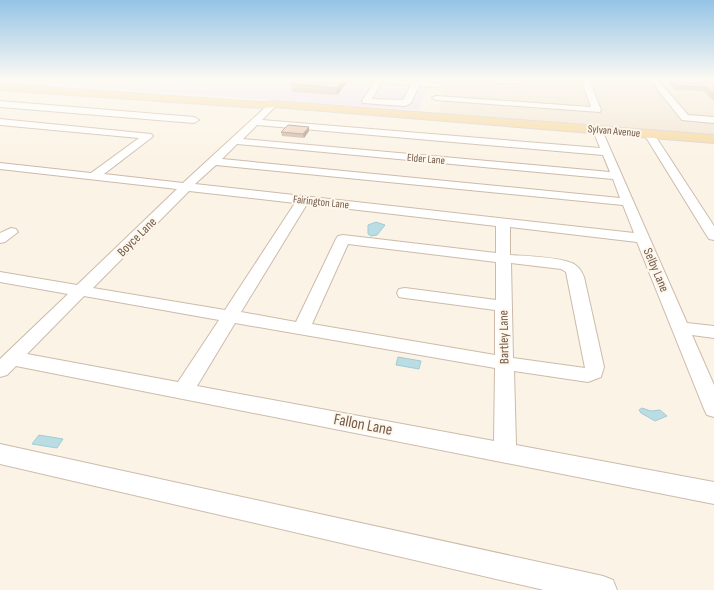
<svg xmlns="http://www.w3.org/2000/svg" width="714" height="590" viewBox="0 0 714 590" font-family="'Sofia Sans Condensed',sans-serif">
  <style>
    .residential { fill: #f2e5d3 }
    .education { fill: #f0e1f7 }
    .water { fill: #badde4; stroke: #a1ccd5 }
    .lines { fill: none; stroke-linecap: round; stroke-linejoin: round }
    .minor-casing { stroke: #ccbbab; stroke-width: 2 }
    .major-casing { stroke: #d8d1cd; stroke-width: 2 }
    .minor { fill: #fff; fill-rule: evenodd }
    .major { fill: #f7d8a0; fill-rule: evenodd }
    .wall { fill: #ceb5a3 }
    .shaded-wall { fill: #a79384 }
    .building { fill: #efd2bd; stroke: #a79384 }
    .labels { text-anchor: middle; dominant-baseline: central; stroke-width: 4; stroke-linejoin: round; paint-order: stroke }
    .far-street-label { font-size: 11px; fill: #735a4b; stroke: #fef7eb }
    .street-label { font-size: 13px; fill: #735a4b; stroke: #fef7eb }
    .near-street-label { font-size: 16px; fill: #735a4b; stroke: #fef7eb }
  </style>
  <rect width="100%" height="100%" fill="#fbf3e5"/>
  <path class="residential" d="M446,80H714V137L439,114Z"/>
  <path class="education" d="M50,80H430L419,110L41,84Z"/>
  <path class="water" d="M376,222L385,225L377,235L371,236L368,234V225Z
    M398,357L421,361L419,369L396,365Z
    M642,408L651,411L660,410L667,416L655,421L641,413L639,410Z
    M39,435L63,439L57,448L32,444Z"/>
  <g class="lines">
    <defs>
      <path id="minor" d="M376,80C388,80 436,79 443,85L439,87L419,86L411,103L405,106L363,103L362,101ZM381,83L411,85L403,100L372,99Z
        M480,80H519L521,82L517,84L484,82Z
        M581,80H589L601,110L600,112L436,100L432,98L436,96L591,107Z
        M650,80H658L688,115L714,117V123L682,120Z
        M0,101L194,117L199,120L194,123L0,107Z
        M274,101L278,104L262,120L600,148L593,130L595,128H601L687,323L714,326V338L692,335L714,385V417L707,415L704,409L637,242L510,227V255C526,256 561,257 574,264C579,267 582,272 584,277L604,367L601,377L588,382L514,371L516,445L714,482V504L16,366L7,375L0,377V359L68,294L0,282V272L77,285L177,189L0,169V163L91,173L139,138L0,125V119L151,134L153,136L151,138L104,174L183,183L271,102ZM257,125L603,155L610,172L243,139ZM237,144L613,179L620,198L222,159ZM216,165L623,205L634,233L195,184ZM189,191L295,203L225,310L93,288ZM307,204L496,226V253L343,235L338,236L336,239L296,322L241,312ZM348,244L496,262V300L405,288L399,289L397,293L399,297L405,298L495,310V355L312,324ZM511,263L561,269L566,272L585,368L513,358ZM84,296L219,320L178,382L27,354ZM235,323L495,368L494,441L197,386Z
        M649,131L654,134L714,226V240L709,239L707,236L644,134Z
        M11,228L16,229L18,232L5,242L0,243V233Z
        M0,444L603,576L613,580L617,590H544L0,464Z"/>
      <path id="major" d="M0,84L261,102L274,101L714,135V143L274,107L261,108L0,90Z"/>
    </defs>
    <use href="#minor" class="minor-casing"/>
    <use href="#major" class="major-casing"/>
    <use href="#minor" class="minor"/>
    <use href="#major" class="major"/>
  </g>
  <path class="wall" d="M295,80H349L337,95L292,92L291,84Z
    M666,80H714V101L704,91L675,90Z
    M309,127V131L304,138L282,136L281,132Z"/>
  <path class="shaded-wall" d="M343,80H349L337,95V88Z
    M309,127V131L304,138L303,134Z"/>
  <path class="building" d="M295,80H343L337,88L291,84Z
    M671,80H714V95L706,87L676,86Z
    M288,125L309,127L303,134L281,132Z"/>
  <linearGradient id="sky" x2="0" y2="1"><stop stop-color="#95c4e6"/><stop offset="0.49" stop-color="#fdfaf3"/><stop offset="1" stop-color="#fdfaf3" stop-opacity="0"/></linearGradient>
  <rect width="714" height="163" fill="url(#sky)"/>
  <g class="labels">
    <g class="far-street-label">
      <text transform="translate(614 131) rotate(5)">Sylvan Avenue</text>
      <text transform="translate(426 159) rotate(5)">Elder Lane</text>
      <text transform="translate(321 202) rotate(6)">Fairington Lane</text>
    </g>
    <g class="street-label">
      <text transform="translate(137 237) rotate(-45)">Boyce Lane</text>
      <text transform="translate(656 270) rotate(67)">Selby Lane</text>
      <text transform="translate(504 337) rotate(-91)">Bartley Lane</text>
    </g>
    <g class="near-street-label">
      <text transform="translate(363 425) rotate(11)">Fallon Lane</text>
    </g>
  </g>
</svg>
